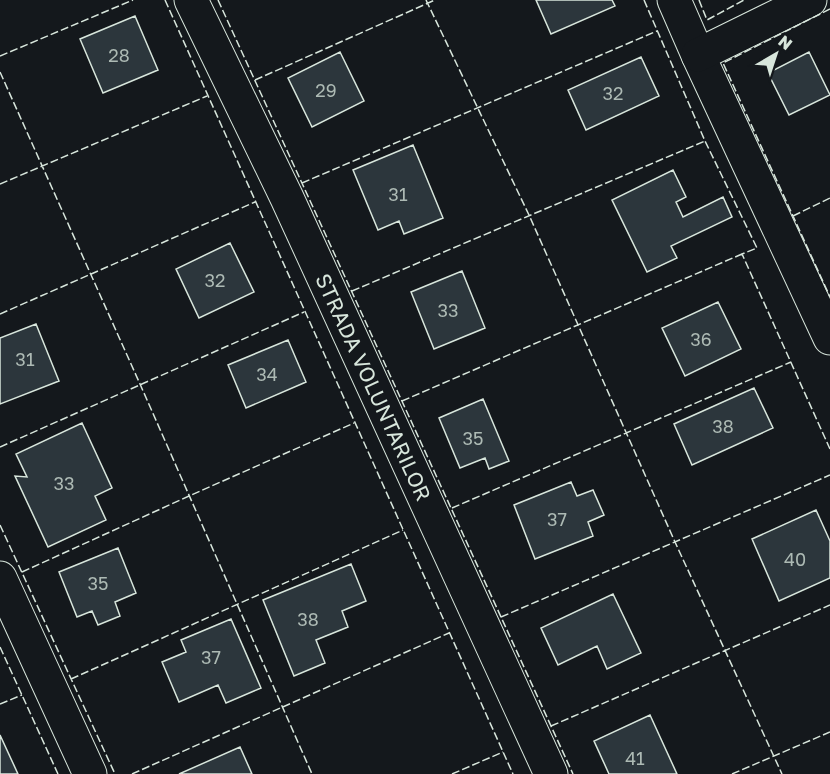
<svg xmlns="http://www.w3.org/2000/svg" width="830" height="774" viewBox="0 0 830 774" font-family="'Golos Text',sans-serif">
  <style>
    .building { fill: #2c363c; stroke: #d8e6dc; stroke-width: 1.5 }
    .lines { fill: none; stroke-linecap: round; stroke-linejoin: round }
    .minor-casing { stroke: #d8e6dc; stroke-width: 35 }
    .minor { stroke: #14181c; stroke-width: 33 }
    .fence { stroke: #d8e6dc; stroke-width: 1.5; stroke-dasharray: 8 3; stroke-linecap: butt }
    .labels { text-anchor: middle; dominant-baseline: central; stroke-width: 4.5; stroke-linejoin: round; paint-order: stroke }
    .number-label { font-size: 18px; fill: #adbab4 }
    .street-label { font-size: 21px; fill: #d8e6dc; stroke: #14181c }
  </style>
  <rect width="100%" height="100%" fill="#14181c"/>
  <path class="building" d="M536,0H612L615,6L551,34Z
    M135,16L158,70L103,93L80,39Z
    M340,52L364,101L312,127L288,78Z
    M809,52L830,95L789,115L768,73Z
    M641,57L659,96L586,130L568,90Z
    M413,145L443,218L404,234L399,221L378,230L353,170Z
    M673,170L686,197L676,202L683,217L723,197L732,217L671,246L677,258L647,272L612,200Z
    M230,243L254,292L199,318L176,269Z
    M462,271L485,328L434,349L411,292Z
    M718,302L741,349L685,376L662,328Z
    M36,324L59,381L0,404V338Z
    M288,340L306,382L246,408L228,365Z
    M754,388L773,428L692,465L674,424Z
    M483,399L509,461L489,469L485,458L460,468L439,418Z
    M82,423L112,488L95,496L106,520L48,547L15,476L27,477L16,454Z
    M571,482L577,496L593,490L604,515L588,522L593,536L535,559L514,505Z
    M816,510L830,541V578L779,601L752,539Z
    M118,548L136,593L115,602L120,616L98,625L92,611L77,617L59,572Z
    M351,564L366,601L342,611L348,627L316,640L325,663L294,676L263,600Z
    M613,594L641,653L607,669L597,646L558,665L541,628Z
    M231,619L261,688L226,703L218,685L179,702L162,662L186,652L181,640Z
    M650,715L677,774H609L594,741Z
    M0,735L18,774H0Z
    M240,747L252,774H179Z"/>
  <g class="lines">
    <defs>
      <g id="minor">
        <path id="s1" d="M191,0L287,198L551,774"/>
        <path d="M674,0L698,55L830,338"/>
        <path d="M698,55L810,0"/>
        <path d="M0,578L90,774"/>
      </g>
    </defs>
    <use href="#minor" class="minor-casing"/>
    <use href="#minor" class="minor"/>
    <path class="fence" d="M165,0L513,774
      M218,0L573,774
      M426,0L529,215L675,542L782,774
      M644,0L705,141L757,248L742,254L830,449
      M699,0L707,20L744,0
      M830,9L723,63L830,297
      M0,56L133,0
      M0,72L140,384L312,774
      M255,80L435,0
      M302,183L657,31
      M0,184L207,96
      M793,216L830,198
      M352,291L705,141
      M0,314L255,202
      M402,401L742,254
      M0,447L304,312
      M452,508L791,362
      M0,525L115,774
      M22,572L189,496L354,423
      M501,617L830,475
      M0,647L58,774
      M71,679L403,530
      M0,704L22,695
      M551,726L830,605
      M132,774L449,633
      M452,774L503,752
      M732,774L830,732"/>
  </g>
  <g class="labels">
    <g class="number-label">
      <text x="119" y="55">28</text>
      <text x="326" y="90">29</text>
      <text x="613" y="93">32</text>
      <text x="398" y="194">31</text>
      <text x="215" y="280">32</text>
      <text x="448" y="310">33</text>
      <text x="701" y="339">36</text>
      <text x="25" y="359">31</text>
      <text x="267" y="374">34</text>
      <text x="723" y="426">38</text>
      <text x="473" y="438">35</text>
      <text x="64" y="483">33</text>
      <text x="557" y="519">37</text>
      <text x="795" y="559">40</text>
      <text x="98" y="583">35</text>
      <text x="308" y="619">38</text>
      <text x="211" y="657">37</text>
      <text x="635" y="758">41</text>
    </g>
    <g class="street-label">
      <text stroke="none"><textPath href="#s1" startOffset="428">STRADA VOLUNTARILOR</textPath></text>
    </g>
  </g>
  <g transform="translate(776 54) rotate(39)" stroke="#14181c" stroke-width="4.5" paint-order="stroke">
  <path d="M0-4.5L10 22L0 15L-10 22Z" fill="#d8e6dc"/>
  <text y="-9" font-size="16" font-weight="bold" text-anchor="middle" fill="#d8e6dc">N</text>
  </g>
</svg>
